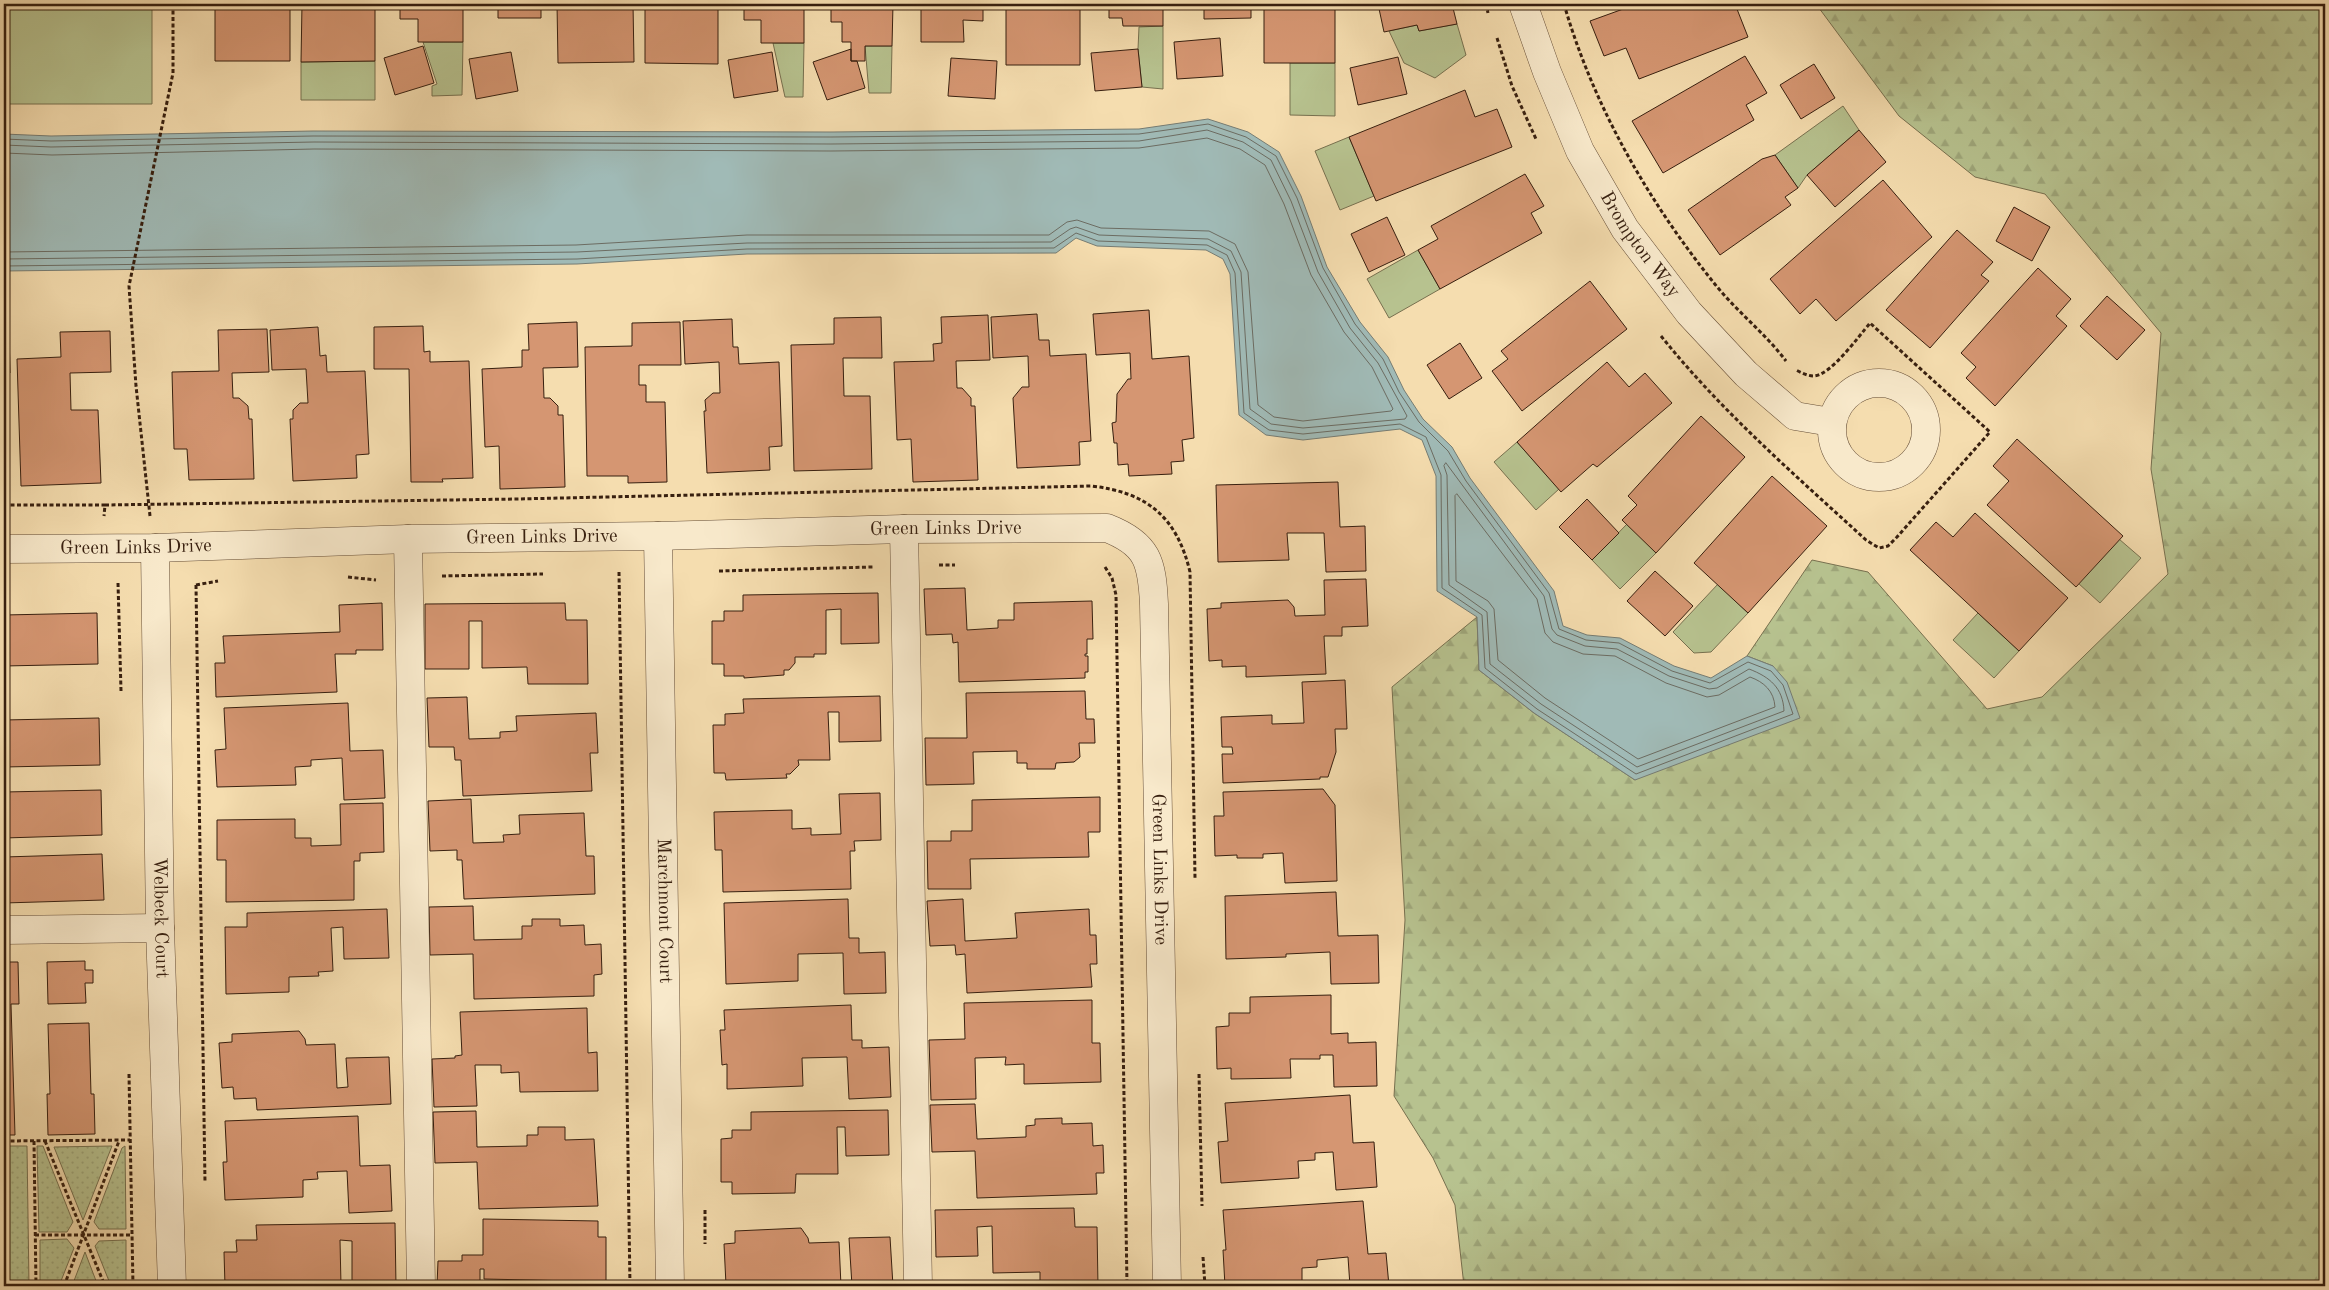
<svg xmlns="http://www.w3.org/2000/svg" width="2329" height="1290" viewBox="0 0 2329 1290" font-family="'Old Standard TT',serif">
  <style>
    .grass { fill: url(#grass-dots); stroke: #77704f }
    .forest { fill: url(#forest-firs); stroke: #77704f }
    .pitch { fill: #b7c28f; stroke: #77704f }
    .water { fill: #a0bab6; stroke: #767c73 }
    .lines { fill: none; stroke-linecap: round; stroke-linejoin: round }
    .shore { stroke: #6c6c62; stroke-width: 1 }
    .building { fill: #d59672; stroke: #371f0f }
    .minor-casing { stroke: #664e37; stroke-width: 29 }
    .path { stroke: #371f0f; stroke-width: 3; stroke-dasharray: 4 2.5; stroke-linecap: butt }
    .minor { stroke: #f8e9cb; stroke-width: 28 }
    .labels { text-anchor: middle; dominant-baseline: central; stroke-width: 5; stroke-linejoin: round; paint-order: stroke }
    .street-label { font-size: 19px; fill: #371f0f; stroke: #f8e9cb }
  </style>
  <defs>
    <pattern id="grass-dots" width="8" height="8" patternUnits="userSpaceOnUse" patternTransform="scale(1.25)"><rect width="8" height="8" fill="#b7c28f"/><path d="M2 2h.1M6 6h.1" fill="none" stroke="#9ea67a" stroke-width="1.8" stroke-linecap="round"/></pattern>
    <pattern id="forest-firs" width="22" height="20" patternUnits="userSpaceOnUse" patternTransform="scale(1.25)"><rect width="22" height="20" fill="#b7c28f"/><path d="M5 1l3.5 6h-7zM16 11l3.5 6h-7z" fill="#9ea67a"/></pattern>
  </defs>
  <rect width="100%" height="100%" fill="#f5ddaf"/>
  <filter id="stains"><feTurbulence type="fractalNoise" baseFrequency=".004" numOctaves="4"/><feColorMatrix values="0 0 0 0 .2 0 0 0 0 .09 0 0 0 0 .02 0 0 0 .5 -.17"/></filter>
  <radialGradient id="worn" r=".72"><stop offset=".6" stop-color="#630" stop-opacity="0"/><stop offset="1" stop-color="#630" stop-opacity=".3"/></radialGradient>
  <path class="grass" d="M4,1146H27L29,1286H4Z
    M37,1146H43L73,1222L67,1232H39Z
    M112,1146L83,1220L54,1147Z
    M125,1146L126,1229H99L94,1222L122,1148Z
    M67,1239L74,1248L59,1286H40V1240Z
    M126,1240V1286H111L95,1246L99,1241Z
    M85,1252L98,1286H72Z"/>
  <path class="forest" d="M1816,4H2325V1286H1464L1455,1205L1433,1158L1394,1096L1405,920L1392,687L1477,617L1479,670L1534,713L1635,780L1773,666L1747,656L1812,560L1868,572L1987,709L2042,697L2168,574L2151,469L2161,333L2045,194L1975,177L1899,116Z"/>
  <path class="pitch" d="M4,4H152V104H4Z
    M1457,24L1466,55L1435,78L1404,63L1389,31L1417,25L1419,31Z
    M1163,26V89L1142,87L1138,49L1139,27Z
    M423,42H463L462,95L432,96V86L437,84Z
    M773,43H804L803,97H785Z
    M865,46H892L891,93H869Z
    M375,61V100H301V62Z
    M1290,63H1335V116L1290,115Z
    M1843,106L1859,130L1807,175L1798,188L1775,155Z
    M1349,137L1374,196L1340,210L1315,151Z
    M1418,250L1440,289L1389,318L1367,279Z
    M1517,442L1559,489L1536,510L1494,462Z
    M1627,524L1656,553L1620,589L1592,560Z
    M2119,539L2141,558L2100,603L2078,583Z
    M1718,584L1748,613L1711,652L1694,653L1673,632Z
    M1978,613L2019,651L1994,678L1953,640Z"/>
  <path class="water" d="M1208,119L1248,132L1279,152L1301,196L1327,267L1360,322L1388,357L1404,390L1423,419L1452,447L1470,478L1554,591L1563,626L1587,635L1620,638L1674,666L1711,678L1747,656L1773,666L1787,682L1800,718L1635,780L1534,713L1479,670L1477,617L1437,591L1436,476L1422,440L1400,429L1303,440L1266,435L1239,415L1230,274L1223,259L1206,250L1097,246L1076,238L1056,253L747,254L577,264L4,271V134L51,136L313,131L831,132L1139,129Z"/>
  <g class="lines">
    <path class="shore" d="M4,139L51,141L313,136L831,137L1139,134L1208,124L1246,137L1276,156L1297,198L1323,268L1355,324L1383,359L1399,392L1419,422L1448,451L1466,481L1549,593L1559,629L1586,640L1619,643L1672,671L1710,683L1748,662L1771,671L1783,685L1793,714L1636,774L1537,709L1485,668L1482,615L1442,588L1441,475L1426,437L1400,424L1303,434L1269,430L1244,413L1235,273L1227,255L1207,245L1098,241L1076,233L1054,248L747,249L577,259L4,266
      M4,145L51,147L314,142L831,144L1139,141L1207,130L1243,142L1271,160L1291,201L1318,272L1350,328L1378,363L1407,416L1405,419L1303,428L1271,424L1250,409L1241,272L1231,251L1208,239L1099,235L1076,227L1070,229L1051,242L747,243L577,252L4,259
      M4,153L52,155L314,149L831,151L1139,148L1207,138L1240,149L1265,165L1284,204L1311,275L1344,332L1372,367L1393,409L1391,411L1303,421L1274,417L1258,405L1248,272L1235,244L1209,231L1101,228L1077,220L1067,222L1049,235H747L576,245L4,252
      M1446,463L1544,596L1552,629L1557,635L1585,646L1617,649L1669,676L1709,689L1717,688L1749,669C1770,677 1783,688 1784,711L1637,767L1541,704L1490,664L1487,612L1449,585L1447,475L1444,466Z
      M1457,494L1537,599L1545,633L1553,642L1583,654L1615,656L1666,683L1707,697L1719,695L1750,677C1764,682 1774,691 1775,707L1638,759L1545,698L1498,660L1494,609L1488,601L1456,581L1455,496Z"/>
  </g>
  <path class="building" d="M215,4H290V61H215Z
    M302,4H375V61L301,62Z
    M400,4H463V42H418V19H400Z
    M498,4H541V18H498Z
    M557,4H633L634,62L558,63Z
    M645,4H718V64L645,63Z
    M744,4H804V43H761V20H744Z
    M831,4H893L892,46H865V61H851V42H842V22H831Z
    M921,4H983V21L963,20L964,42H921Z
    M1006,4H1080V65H1006Z
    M1109,4H1163V26H1123L1122,18H1109Z
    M1204,4H1251V18L1204,19Z
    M1264,4H1335V63H1264Z
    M1378,4H1452L1457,24L1419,31L1417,25L1384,32Z
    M1637,4H1735L1748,37L1639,79L1626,48L1604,56L1590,21Z
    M1220,38L1223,76L1177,79L1174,42Z
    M423,46L434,83L395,95L384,58Z
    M851,49V61H857L865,88L827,100L813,62Z
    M1138,49L1142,87L1095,91L1091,53Z
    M511,52L518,91L476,99L469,59Z
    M772,52L778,91L734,98L728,60Z
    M1745,56L1767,93L1746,105L1754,120L1663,173L1632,121Z
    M1398,57L1407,94L1358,105L1350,68Z
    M951,58L997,61L995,99L948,96Z
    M1814,64L1835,98L1801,119L1780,85Z
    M1465,90L1475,117L1497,109L1512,147L1376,201L1349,137Z
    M1859,130L1886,162L1835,207L1807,175Z
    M1775,155L1798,188L1785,197L1791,205L1720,255L1688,210L1762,159Z
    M1525,174L1544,206L1531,213L1542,233L1440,289L1418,250L1438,239L1431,226Z
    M1883,180L1932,237L1836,321L1816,299L1800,314L1770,279Z
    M2014,207L2050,227L2032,261L1996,241Z
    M1387,217L1405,255L1369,272L1351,234Z
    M1957,230L1993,262L1981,275L1989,281L1930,348L1886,310Z
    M2038,268L2071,299L2056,316L2067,326L1995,406L1966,378L1976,367L1961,353Z
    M1590,281L1627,329L1522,411L1492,371L1508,359L1501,351Z
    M2107,296L2145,330L2117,360L2080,326Z
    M1149,310L1152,359L1189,356L1194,438L1182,440L1184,461L1171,462L1172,474L1129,476L1128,464L1118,465L1117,443H1114L1112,423L1116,422L1117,394L1128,379H1131L1130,353L1096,355L1093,314Z
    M1037,314L1039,340H1049L1050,356L1086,354L1091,441L1079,442L1080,465L1017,468L1013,398L1022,387H1029L1028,356L993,358L991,317Z
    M988,315L990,360L956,361L957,388H962L971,398V406H975L978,480L913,482L911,439L897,440L894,362L934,361L933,344L942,343L941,317Z
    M881,317L882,358H843L844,396H870L872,469L794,471L791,345L834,344V318Z
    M732,319L733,347H738L739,364L779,362L782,446L769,447L770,470L707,473L704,411H706L705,400L713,393H720L719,362L685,364L683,321Z
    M577,322L578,367L543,368L544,398H550L558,406V415H563L565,487L500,489L499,446L485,447L482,369L522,367V350H529L528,324Z
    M680,322L681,365H639V385H646V402H665L667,482L628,483V476H587L585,347L632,346V323Z
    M423,326L424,352L430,351V362L469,361L473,478L442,479L443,482H411L409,369H374V327Z
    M318,327L320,356L326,355L327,372L365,371L369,454L356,455L357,478L293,481L290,419H293V410L300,403H308L306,369L272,370L270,330Z
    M267,329L269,372L232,373L233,398H239L248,406L249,419H252L254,479L189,480L187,449H174L172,372L219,371L218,330Z
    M110,331L111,372L70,373L71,410H98L101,483L21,486L17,359L61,357L60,332Z
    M4,332H9L10,373H4Z
    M1460,343L1482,378L1449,399L1427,365Z
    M1607,362L1629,387L1645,373L1672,403L1597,467L1593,464L1561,492L1517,442Z
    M1701,416L1745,457L1656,553L1622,520L1637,505L1628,496Z
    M2017,439L2123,536L2076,587L1987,505L2009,481L1993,466Z
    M1772,476L1827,526L1748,613L1694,563Z
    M1338,482L1340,527L1365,526L1366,571L1326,572L1324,533H1287L1289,560L1218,562L1216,485Z
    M1587,499L1619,533L1592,560L1559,527Z
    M1975,513L2068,598L2019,651L1910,550L1936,522L1953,537Z
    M1655,571L1693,606L1665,636L1627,601Z
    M1366,579L1368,626L1342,627V636H1324L1326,674L1246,677V666L1222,667V660L1209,661L1207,609L1221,608V603L1288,600L1294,607L1295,616L1325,615L1324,580Z
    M965,588L967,630L998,628V620H1014V603L1092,601L1093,639H1087V654H1085V656H1088V672H1085V678L959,682L958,642L953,643L952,634L926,635L924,589Z
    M878,593L879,643L841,644V609L826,610V654H814V657H795V663L789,670H784V675L744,678V676H724V664H712V621H724V611H743V595Z
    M382,603L383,650H356V654H335L337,692L216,697L215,663H225L223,636L340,632L339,605Z
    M565,603L566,620H587L588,684H528L527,667L482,668V621H469V669H425V604Z
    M97,613L98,664L4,666V615Z
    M1345,680L1347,729H1335L1336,752L1328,777H1320V779L1223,783L1222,754H1233L1232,747H1222L1221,717L1272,715V724L1304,723L1302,682Z
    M1085,691L1086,719H1094L1095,743H1079L1080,757L1074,762L1056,763L1055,769H1027V763H1017V751L973,752L974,784L926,785L925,738H967L966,693Z
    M880,696L881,741L839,742V712H828L830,760H798L799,765L790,774H786L787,778L726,780L725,773H714L713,725H725V714L744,713L743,699Z
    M467,697L469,739L500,738V732L517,731L516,716L596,713L598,753H590L592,791L463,796L461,760H455L454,747H429L427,698Z
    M348,703L350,751L383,750L385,798L344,800L342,758L311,760V766L295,767L296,785L217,787L215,750L226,749L224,708Z
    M99,718L100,765L4,767V720Z
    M1323,789L1335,805L1337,881L1285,883L1283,853L1263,854V858H1237V855L1215,856L1214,816H1224L1223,792Z
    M101,790L102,835L4,838V792Z
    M880,793L881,840L854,841L855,851H850L851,889L723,892L722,850H715L714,812L792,810V829L811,828V835L841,834L839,794Z
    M1100,797V832H1088L1089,857L970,859L971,889H928L927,841H951V831H972V800Z
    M471,799L473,843L504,842L503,835L520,834L519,815L584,813L586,856H594L595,894L464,899L462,860H457V850L430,851L428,801Z
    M383,803L384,852L360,853V861H354V900L226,902V860H217V820L295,819V838H311V846L341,845L340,804Z
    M102,854L104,900L4,903V857Z
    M1336,892L1338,936L1378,935L1379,983L1331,984L1330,952L1286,954V957L1226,959L1225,896Z
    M848,899L849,938H859V953L885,952L886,993L844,994L843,953L798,954V981L726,984L724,903Z
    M963,899L965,941L1017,938L1015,913L1089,909L1090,935H1096L1097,964H1090L1092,987L967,993L965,954L956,955L955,945L930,946L927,901Z
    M473,906L474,940L522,939V926H532V919H560V926L584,925L585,945L601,944L602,974L594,975V996L474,999L473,954L430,955L429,907Z
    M387,909L389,958L344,959L343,927L331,928L333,971L318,972L319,976L289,977V992L226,994L225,927H247V913Z
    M85,961V970H93V983H85L86,1003L48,1004L47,962Z
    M4,962H18L19,1004H11L15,1135H4Z
    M1331,995V1034L1348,1033V1043L1376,1042L1377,1086L1334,1087L1333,1055H1320V1059H1290L1291,1078L1231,1079V1068L1217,1069L1216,1027L1229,1026V1013H1250V997Z
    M1092,1000V1043H1100L1101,1082L1024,1084V1064L1005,1065L1006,1057L975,1058L976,1099L931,1100L929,1040L965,1039L964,1003Z
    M851,1005L852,1040H862V1048L889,1047L891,1097L849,1099L847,1057L802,1058L803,1086L727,1089V1064L722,1065L720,1030H725L724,1010Z
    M587,1008L588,1053L597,1052L598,1091L520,1092L519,1072L501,1073V1065H475L477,1106L434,1107L432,1059L455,1058V1056L462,1055L460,1012Z
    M89,1023L91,1094H94L95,1134L48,1135L47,1094H50L48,1024Z
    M299,1031L305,1039L306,1045L335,1044L337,1088L348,1087L346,1058L389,1057L391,1104L257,1110L256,1098L234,1099L233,1087L222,1088L219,1043L232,1042V1034Z
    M1350,1095L1353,1143L1374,1142L1377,1187L1336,1190L1333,1152L1315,1153V1160L1298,1161L1299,1178L1221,1183L1218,1142L1228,1141L1225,1103Z
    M975,1104L977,1139L1026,1137V1126L1035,1125V1119L1062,1118V1124L1092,1123L1093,1146L1103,1145L1104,1173H1096L1097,1194L977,1198L975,1151L932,1152L930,1105Z
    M888,1110L889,1155L846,1156L845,1127H837L838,1174H796L795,1193L732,1194V1182H721V1139L732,1138V1130H751V1112Z
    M476,1111L477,1147L527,1146V1135H538V1127H565V1140L594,1139L598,1206L479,1209L477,1162L435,1163L433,1112Z
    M358,1116L360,1166L390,1165L392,1211L349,1213L347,1171L317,1172L318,1179L303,1180V1197L225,1200L223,1162H227L225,1121Z
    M1363,1201L1368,1254L1386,1253L1389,1286H1350L1348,1257L1317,1260V1267L1302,1268V1285L1225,1286L1223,1250H1226L1223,1210Z
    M1074,1208L1075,1227H1097L1098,1286H1040V1272L993,1273L992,1226L977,1227L978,1256L936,1257L935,1210Z
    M483,1219L598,1221V1237H606V1286H575V1281L484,1279V1269H480V1286H437L438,1261H462V1255H483Z
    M395,1223L396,1286H352V1241L340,1240L341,1285L225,1286L224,1252H237L236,1240H257L256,1225Z
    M801,1228L808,1238L809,1243L839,1242L841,1286L726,1285L724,1244L735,1243V1231Z
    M890,1237L893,1286H852L849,1238Z"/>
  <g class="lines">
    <defs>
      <g id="minor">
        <path id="s1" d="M1523,4L1547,72L1580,151L1625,229L1689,313L1746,374L1795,416L1831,422"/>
        <circle cx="1879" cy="430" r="47"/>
        <path d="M904,529L918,1286"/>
        <path id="s2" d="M658,536L670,1286"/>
        <path d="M408,539L421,1286"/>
        <path id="s3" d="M155,548L160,928L172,1286"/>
        <path id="s4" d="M4,549L155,548L408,539L658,536L904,529L1107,528C1148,544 1152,562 1154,604L1167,1286"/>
        <path d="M4,930L160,928"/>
      </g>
    </defs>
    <use href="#minor" class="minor-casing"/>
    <path class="path" d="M1486,4L1488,13
      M1564,4C1593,105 1648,201 1714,283C1736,311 1765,333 1786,361
      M1497,38L1512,86L1536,139
      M1661,336C1721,411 1795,475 1866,540L1879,548L1888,546L1897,537L1990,432L1870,323C1859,336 1831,375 1814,376C1808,376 1802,373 1796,370
      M4,505H105L104,516
      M105,505L517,499L1091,486C1147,492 1177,517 1190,572L1195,878
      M150,516L136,386L129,286L173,73V4
      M939,565H955
      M1105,567L1112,578L1116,595L1127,1286
      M719,571L873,567
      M619,572L630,1286
      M442,576L543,574
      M348,577L376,580
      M118,583L121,691
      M196,585L218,581
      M196,585L205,1183
      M129,1074L133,1286
      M1199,1074L1202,1206
      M4,1141L130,1140
      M34,1141L36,1286
      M45,1141L105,1286
      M705,1210V1244
      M35,1235H132
      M1203,1257L1205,1286
      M64,1286L119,1141"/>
    <use href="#minor" class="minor"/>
  </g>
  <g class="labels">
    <g class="street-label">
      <text stroke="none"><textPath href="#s1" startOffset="269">Brompton Way</textPath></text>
      <text stroke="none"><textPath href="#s4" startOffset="942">Green Links Drive</textPath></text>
      <text stroke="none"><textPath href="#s4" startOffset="538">Green Links Drive</textPath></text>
      <text stroke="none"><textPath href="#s4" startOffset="132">Green Links Drive</textPath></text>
      <text stroke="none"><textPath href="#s4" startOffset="1466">Green Links Drive</textPath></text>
      <text stroke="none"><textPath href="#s2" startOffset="375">Marchmont Court</textPath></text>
      <text stroke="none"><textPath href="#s3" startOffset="370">Welbeck Court</textPath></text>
    </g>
  </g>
  <rect width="2329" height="1290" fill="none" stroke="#f5ddaf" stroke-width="20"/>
  <rect x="5" y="5" width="2319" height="1280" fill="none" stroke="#371f0f" stroke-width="2.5"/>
  <rect x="10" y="10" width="2309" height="1270" fill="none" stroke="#371f0f"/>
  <rect width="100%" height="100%" filter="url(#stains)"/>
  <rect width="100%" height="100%" fill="url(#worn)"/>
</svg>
